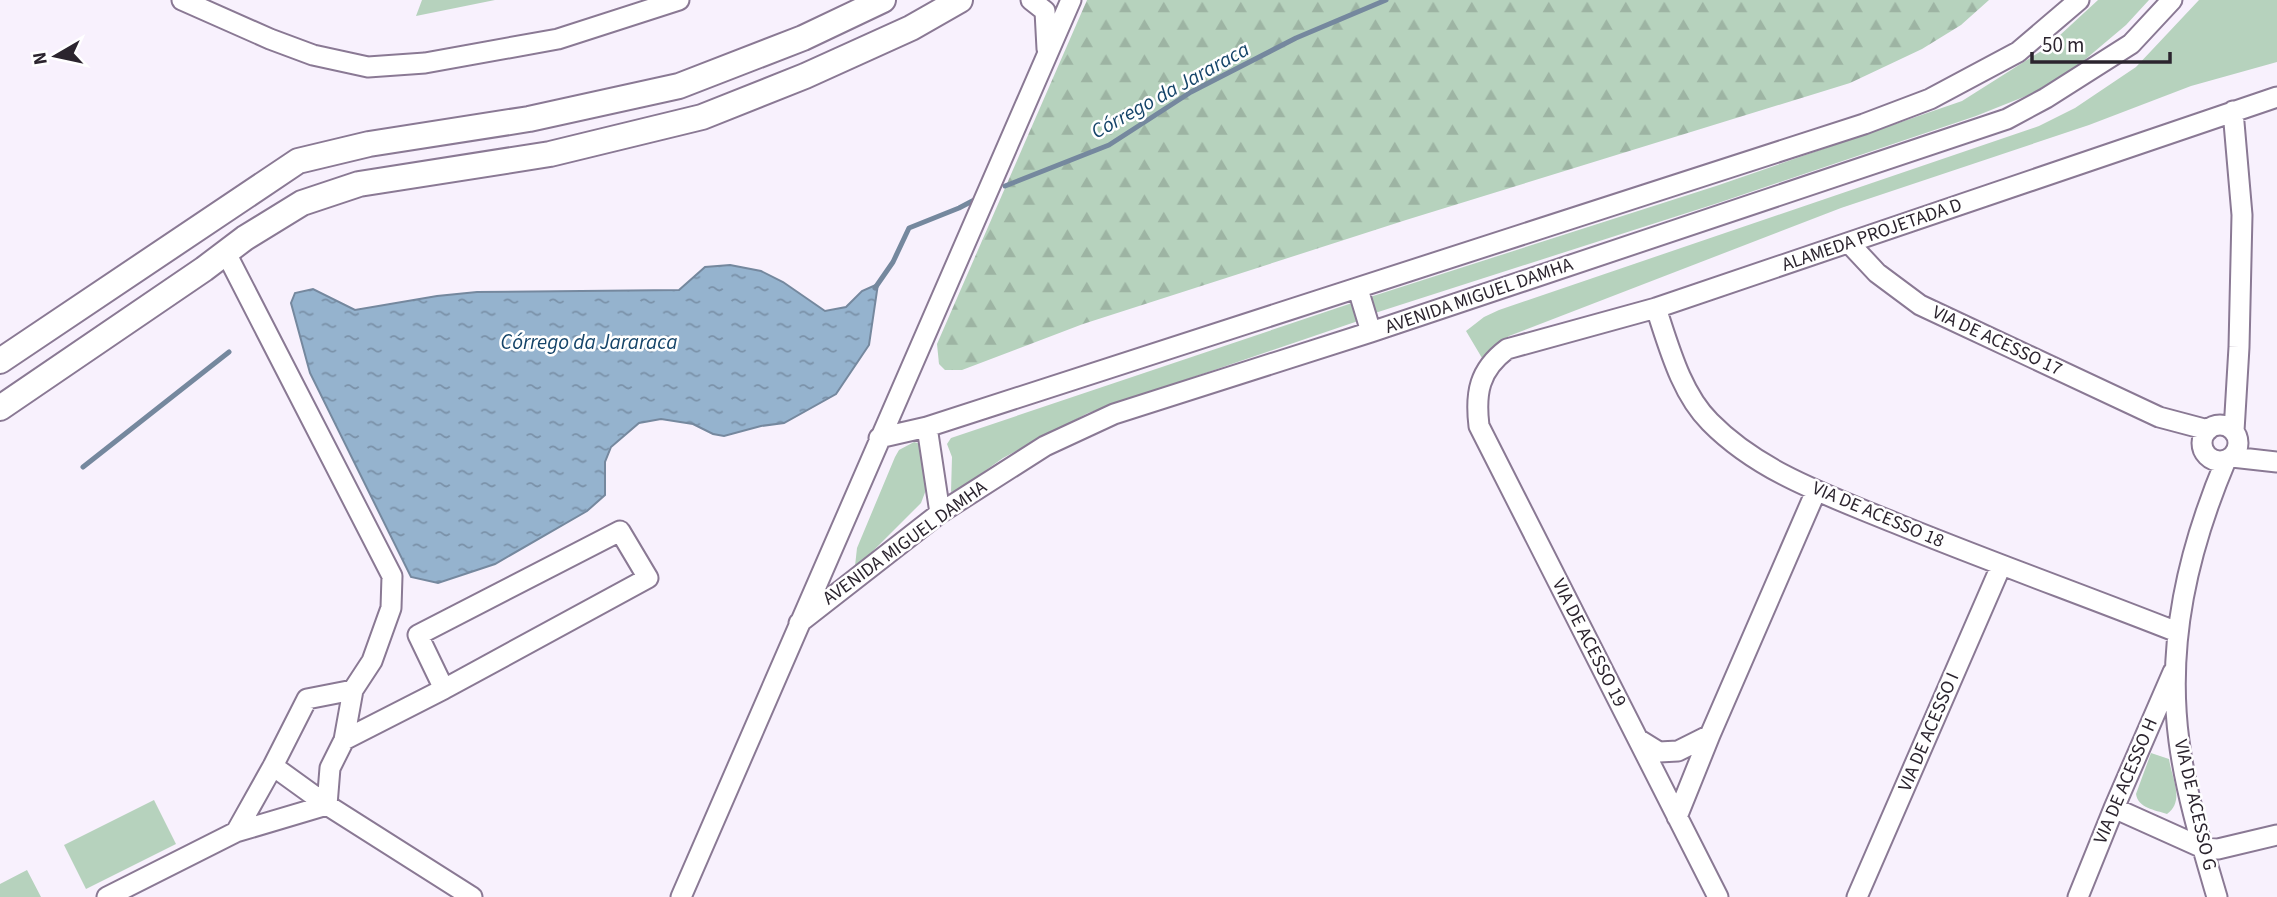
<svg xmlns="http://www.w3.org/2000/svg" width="2277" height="897" viewBox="0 0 2277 897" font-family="'Source Sans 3',sans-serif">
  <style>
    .green { fill: #b6d2bd }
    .forest { fill: url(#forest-firs) }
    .water { fill: url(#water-ripples); stroke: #75889e; stroke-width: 2 }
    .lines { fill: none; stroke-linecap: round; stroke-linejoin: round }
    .stream { stroke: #75889e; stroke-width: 5 }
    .minor-casing { stroke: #8a7994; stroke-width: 23 }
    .tertiary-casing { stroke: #8a7994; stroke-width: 28 }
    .minor { stroke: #fff; stroke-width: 19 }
    .tertiary { stroke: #fff; stroke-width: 24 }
    .labels { text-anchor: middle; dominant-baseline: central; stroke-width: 5; stroke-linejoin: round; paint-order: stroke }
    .street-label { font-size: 19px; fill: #2b242e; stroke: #fff }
    .water-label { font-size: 21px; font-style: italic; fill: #154469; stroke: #fff }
  </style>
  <defs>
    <pattern id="forest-firs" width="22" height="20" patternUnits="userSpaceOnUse" patternTransform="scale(1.75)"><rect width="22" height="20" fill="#b6d2bd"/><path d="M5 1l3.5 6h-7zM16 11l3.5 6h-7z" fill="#9db4a3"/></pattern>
    <pattern id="water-ripples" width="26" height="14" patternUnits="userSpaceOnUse" patternTransform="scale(1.75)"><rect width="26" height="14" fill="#95b3ce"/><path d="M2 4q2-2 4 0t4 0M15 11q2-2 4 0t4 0" fill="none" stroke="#7a91a8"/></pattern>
  </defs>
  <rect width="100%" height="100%" fill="#f8f1fd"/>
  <path class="green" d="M422,0H495L416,16Z
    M2098,0H2149L2126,25L2075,68L2031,94L1976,116L1718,203L1375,313L1370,297L1716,186L1962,101L2046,48Z
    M2199,0H2277V62L2191,86L2089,125L1841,208L1509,336L1482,358L1466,331L1484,317L1499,310L2039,126L2075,108L2136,67Z
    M1358,301L1364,319L1088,413L1003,458L958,490L951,492L952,457L947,444L951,438Z
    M914,442L924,445L929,482L921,503L857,567L855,566L857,548L895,457L899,450Z
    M2151,753L2169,759C2172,779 2185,801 2167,814C2155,810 2138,808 2136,794Z
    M154,800L176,844L86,889L64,845Z
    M27,870L41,897H0V884Z"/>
  <path class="forest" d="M1087,0H1989L1961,25L1922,49L1850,83L1406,220L1083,324L962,370H945L939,364L937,344Z"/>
  <path class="water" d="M730,265L761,271L783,282L825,311L846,307L862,291L878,284L869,345L836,394L784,423L761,426L724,436L713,434L693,424L661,419L639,423L611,447L605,462V495L587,511L495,564L438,583L411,577L310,373L291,303L295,293L313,289L355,310L437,296L477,292L679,290L705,267Z"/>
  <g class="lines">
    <path class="stream" d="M1005,186L1109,145L1191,92L1296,38L1386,0
      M875,288L893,262L909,228L959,208L978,198
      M83,467L229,352"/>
    <defs>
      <path id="minor" d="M182,0L270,39L313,55L368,67L425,63L558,39L679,0
        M1031,0L1045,11L1047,49
        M2233,111L2242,215L2239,347L2234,431
        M1849,243L1877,273L1920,305L2159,417L2208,430
        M226,253L392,576L391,608L372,661L353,690L307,699L273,766L236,832
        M1358,289L1371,332
        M1656,308C1669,347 1681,393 1710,422C1760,473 1830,496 1895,523C1988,561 2083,595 2177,632
        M2202 443a18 18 0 1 1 36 0a18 18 0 1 1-36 0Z
        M927,427L940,513
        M879,438L927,427L1864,124L1930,99L2018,52L2079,0
        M2232,457L2277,462
        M799,623L940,513L1045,446L1114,414L1371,332L2007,119L2046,98L2131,44L2172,0
        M1638,739L1659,752L1678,751L1710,735
        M344,740L444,689L648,578L620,531L418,635L444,689
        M273,766L327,805L472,897
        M327,805L330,768L344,740L353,690
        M2114,808L2203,848L2218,849L2277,835
        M1677,817L1710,735L1816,491
        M107,897L236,832L327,805
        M681,897L1071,0
        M1718,897L1479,426C1475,393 1479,370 1507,349L1656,308L2277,97
        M1857,897L2001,566
        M2078,897L2114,808L2173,672
        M2217,897C2202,846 2186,794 2179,741C2166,643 2188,550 2226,460"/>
      <path id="tertiary" d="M0,361L298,161L369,144L529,119L679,86L803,38L883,0
        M0,408L204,269L245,238L302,203L359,184L550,154L702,117L805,76L911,28L960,0"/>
    </defs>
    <use href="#minor" class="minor-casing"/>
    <use href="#tertiary" class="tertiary-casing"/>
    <use href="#minor" class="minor"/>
    <use href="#tertiary" class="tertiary"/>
  </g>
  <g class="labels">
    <g class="street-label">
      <text transform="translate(1872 235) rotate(-19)">ALAMEDA PROJETADA D</text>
      <text transform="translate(1479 296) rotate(-19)">AVENIDA MIGUEL DAMHA</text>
      <text transform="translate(1997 341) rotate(25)">VIA DE ACESSO 17</text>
      <text transform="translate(1878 515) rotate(23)">VIA DE ACESSO 18</text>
      <text transform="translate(905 543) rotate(-36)">AVENIDA MIGUEL DAMHA</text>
      <text transform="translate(1589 643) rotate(63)">VIA DE ACESSO 19</text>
      <text transform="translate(1929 732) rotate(-67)">VIA DE ACESSO I</text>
      <text transform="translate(2126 781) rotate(-67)">VIA DE ACESSO H</text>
      <text transform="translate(2195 805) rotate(77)">VIA DE ACESSO G</text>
    </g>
    <g class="water-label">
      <text transform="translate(1170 90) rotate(-29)">Córrego da Jararaca</text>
      <text x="589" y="342">Córrego da Jararaca</text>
    </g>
  </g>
  <g transform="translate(56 56) rotate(261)" stroke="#ffffff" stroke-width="5" paint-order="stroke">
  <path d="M0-5L12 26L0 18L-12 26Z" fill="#2b242e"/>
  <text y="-10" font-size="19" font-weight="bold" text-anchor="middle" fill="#2b242e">N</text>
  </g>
  <path d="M2032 52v10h138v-10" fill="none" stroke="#2b242e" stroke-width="3.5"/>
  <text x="2042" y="52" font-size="21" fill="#2b242e" stroke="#ffffff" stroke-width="5" paint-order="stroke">50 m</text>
</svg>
